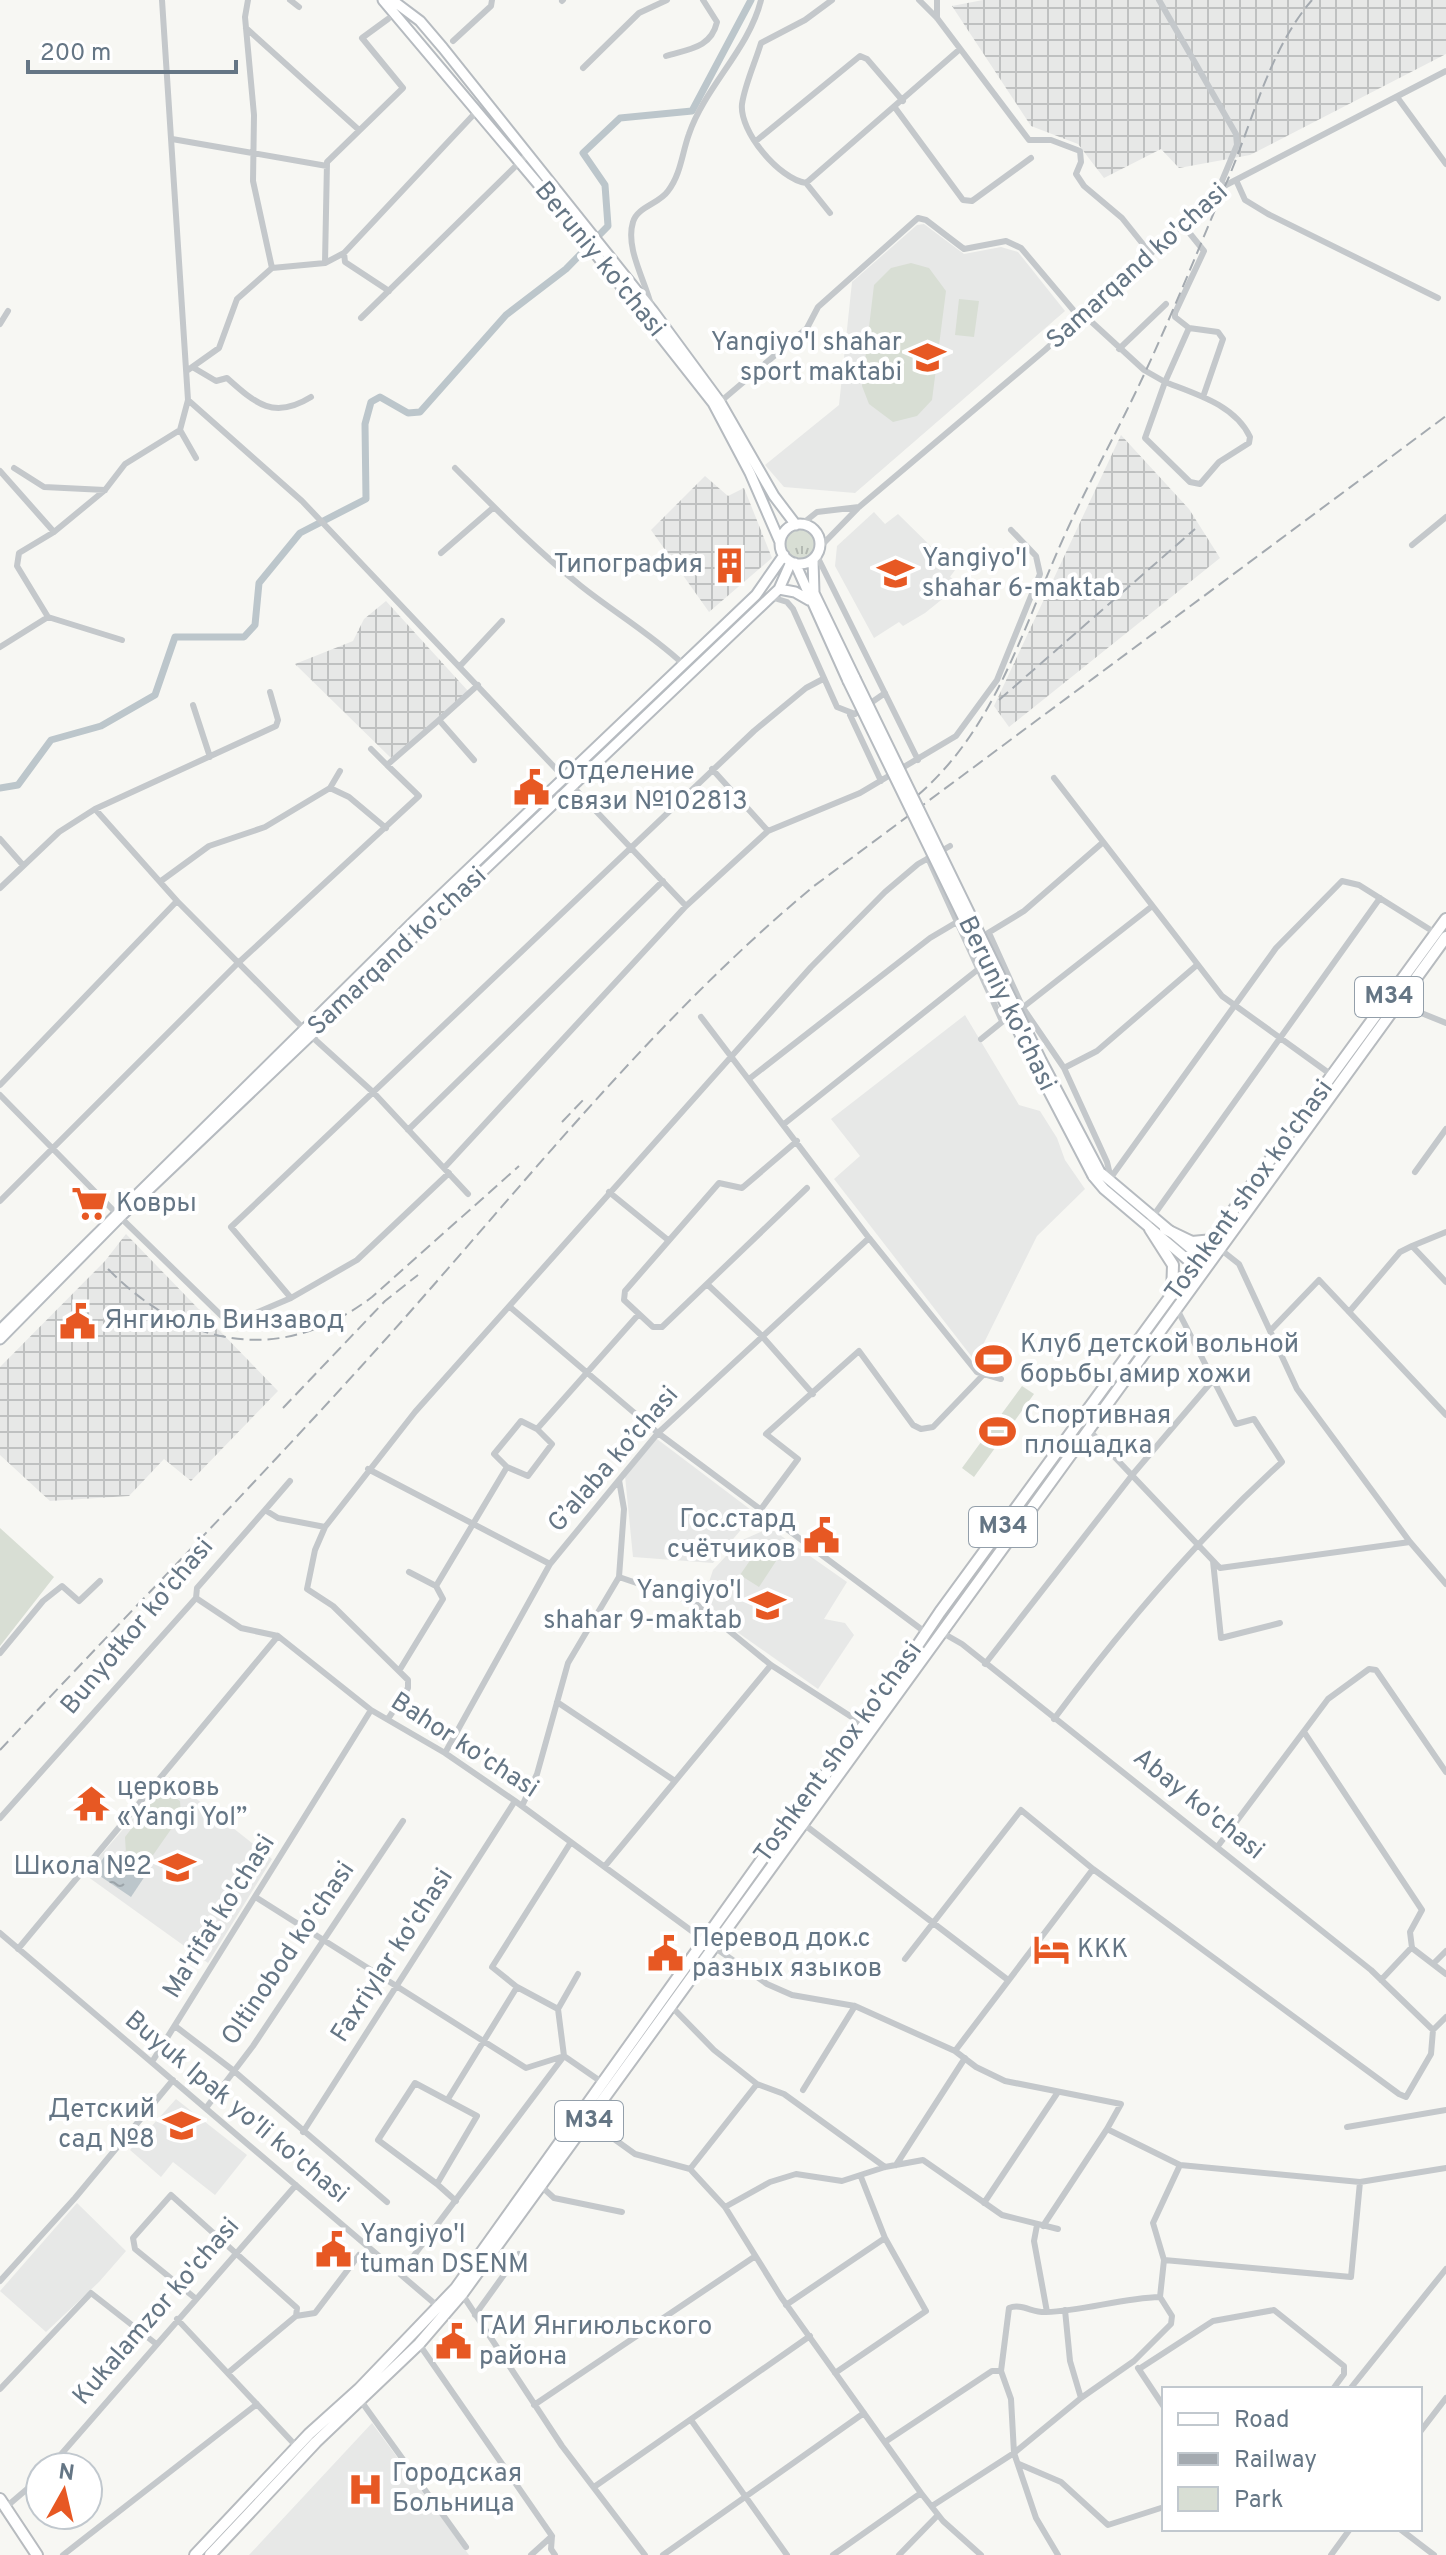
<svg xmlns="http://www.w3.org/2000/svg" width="1446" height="2555" viewBox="0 0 1446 2555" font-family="Overpass,sans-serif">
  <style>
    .built { fill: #e7e8e7 }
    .industrial { fill: url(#industrial-grid) }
    .grass { fill: url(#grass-tufts) }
    .park { fill: #d8ded4 }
    .water { fill: url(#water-ripples) }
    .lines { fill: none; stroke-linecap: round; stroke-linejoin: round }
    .canal { stroke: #bcc6cb; stroke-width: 7 }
    .secondary-casing { stroke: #b6bbc0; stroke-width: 13 }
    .primary-casing { stroke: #b7bbbf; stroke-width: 14 }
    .minor { stroke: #c4c8cb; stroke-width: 6 }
    .secondary { stroke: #fff; stroke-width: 9 }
    .primary { stroke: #fff; stroke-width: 10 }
    .rail { stroke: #a4aab0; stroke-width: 2; stroke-dasharray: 12 6; stroke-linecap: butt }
    .secondary-bridge-casing { stroke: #b6bbc0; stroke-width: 13; stroke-linecap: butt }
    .secondary-bridge { stroke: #fff; stroke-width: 9 }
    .labels { text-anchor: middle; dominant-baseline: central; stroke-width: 8; stroke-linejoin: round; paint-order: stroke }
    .shield { fill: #fff; stroke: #939faa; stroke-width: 2 }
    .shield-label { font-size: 24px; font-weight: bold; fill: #657685 }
    .street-label { font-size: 26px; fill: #657685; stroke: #fff }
    .poi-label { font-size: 26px; fill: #657685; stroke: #fff; text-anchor: start }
  </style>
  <defs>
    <pattern id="industrial-grid" width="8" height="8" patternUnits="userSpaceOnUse" patternTransform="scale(2)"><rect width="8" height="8" fill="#e7e8e7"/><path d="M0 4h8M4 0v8" fill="none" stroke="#bfc1c1"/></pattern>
    <pattern id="grass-tufts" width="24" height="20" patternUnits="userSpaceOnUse" patternTransform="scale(2)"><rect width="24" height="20" fill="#d8ded4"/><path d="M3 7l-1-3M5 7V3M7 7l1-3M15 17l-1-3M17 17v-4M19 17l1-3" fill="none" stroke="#b3b9b2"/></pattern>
    <pattern id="water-ripples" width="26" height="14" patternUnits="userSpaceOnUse" patternTransform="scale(2)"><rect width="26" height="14" fill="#bcc6cb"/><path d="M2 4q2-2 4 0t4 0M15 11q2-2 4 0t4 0" fill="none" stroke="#9ca5aa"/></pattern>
  </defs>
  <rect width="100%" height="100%" fill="#f7f7f3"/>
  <path class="built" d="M924,224L964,254L1001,247L1018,252L1065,311L855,493L784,487L765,465L839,405L852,282L917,225Z
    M874,512L885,524L898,514L955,570L950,577L961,584L925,613L903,626L899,622L874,638L835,566L837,546Z
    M965,1015L1019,1105L1040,1111L1057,1138L1065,1160L1085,1189L1037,1236L975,1361L834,1179L860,1156L831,1119Z
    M657,1439L755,1513L713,1563L633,1557L625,1476Z
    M770,1528L847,1582L824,1619L845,1623L854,1635L818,1689L706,1610L702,1603L713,1570L740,1541Z
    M169,1777L272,1859L208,1963L84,1874Z
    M176,2099L247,2155L215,2195L173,2162L161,2177L130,2150Z
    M77,2203L126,2251L99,2282L46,2332L0,2291Z
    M372,2423L469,2555H249Z"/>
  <path class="industrial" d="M983,0H1446V54L1250,155L1179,168L1161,149L1104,178L1078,144L1031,126L952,6Z
    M1121,435L1189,509L1220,558L1009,727L994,706Z
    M705,476L728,496L744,488L772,558L709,612L651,530Z
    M386,601L468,691L391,758L295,664L353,641L364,619Z
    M126,1234L278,1391L191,1481L164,1459L129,1496L50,1501L0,1455V1367L105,1261Z"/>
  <path class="grass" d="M785 544a15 15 0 1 1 30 0a15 15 0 1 1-30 0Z"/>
  <path class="park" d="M911,263L929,268L946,291L932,400L917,416L893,422L869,404L862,386L874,285L891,268Z
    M959,299L979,301L974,337L955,335Z
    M1022,1386L1034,1394L974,1477L962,1468Z
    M0,1528L54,1577L0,1646Z
    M764,1540L782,1552L759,1587L740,1575Z
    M171,1795L180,1801L181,1815L151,1858L134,1860L126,1854L125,1837L155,1798Z"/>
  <path class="water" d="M108,1851L145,1876L131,1897L94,1872Z"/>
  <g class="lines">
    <path class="canal" d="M0,788L18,785L51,740L101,726L155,695L175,637H244L255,625L259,583L300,533L366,499L365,424L371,402L380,397L408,413L420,412L506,315L566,269L608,226L605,185L583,153L620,118L692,111L751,0"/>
    <defs>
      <path id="secondary" d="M383,0L576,229L713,403L750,473L780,542
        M392,0L420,21L443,48L653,311L720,402L774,496L796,525
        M780 544a20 20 0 1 1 40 0a20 20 0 1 1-40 0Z
        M813,560L814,593L855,678
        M795,563L848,681
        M779,589L795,592L809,600
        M1100,1172L1209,1264
        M1093,1176L1104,1189L1202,1272
        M0,1330L414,921L756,595L784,555
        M0,1339L120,1217L779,589L791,562"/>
      <path id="primary" d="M1150,1229L1173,1265L1172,1295
        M1165,1229L1192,1242L1213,1240
        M0,2499L37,2555
        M195,2555L309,2434L359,2389L456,2288L793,1816L864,1725L940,1612L1446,919
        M210,2555L316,2442L419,2344L462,2294L1446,937"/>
    </defs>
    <use href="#secondary" class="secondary-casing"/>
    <use href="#primary" class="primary-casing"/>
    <path class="minor" d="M162,0L188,400L302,501L686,906
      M248,0L245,17L254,115L253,181L272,268
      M290,0L299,7
      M919,0L937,18L1029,140H1051L1080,151L1081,162L1076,174L1084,186L1122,218L1150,253
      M1159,0L1236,134L1237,145L1219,188
      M562,1L563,0
      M937,18V0
      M246,28L359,130
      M453,41L491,6L492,0
      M666,56C689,49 711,48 717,22L703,0
      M583,68L639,13L667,0
      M1397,97L1446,164
      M896,109L963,200L972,201L1031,158
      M172,139L327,166
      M756,141L860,56L867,59L903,101
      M1236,180L1245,200L1268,214L1438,298
      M806,183L960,49
      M830,213L806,183C779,179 739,131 742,104C745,84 755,63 761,43L805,20L832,0
      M1183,225L1204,251L1175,313V317L1189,328
      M344,253L345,262L389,291
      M325,263L327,162L403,88L362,38L388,19
      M651,305C645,280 625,248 633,222C637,207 659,204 668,191C681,174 682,153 689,134C705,87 749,49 761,0
      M1084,315L1144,370L1165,382L1189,328L1218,332L1223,339L1203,397
      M361,318L527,155
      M0,324L8,311
      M1119,349L1166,304
      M194,368L216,381L227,378C256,404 274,420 311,397
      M188,370L219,348L237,299L272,268L325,263L344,253L477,111
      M1165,382C1196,394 1235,405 1250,437L1249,443L1219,462L1200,484L1190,482L1145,438Z
      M188,400L180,430L196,458
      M720,402L807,328L818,307L918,218L926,220L964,249L1006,241L1021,248L1080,318
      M14,468L44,487L105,490
      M455,468C496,509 536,550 581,586C615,613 651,634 683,664
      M0,471L54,532
      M802,524L817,512L859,507
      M1412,545L1446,517
      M820,547L859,507L1045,350L1226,185L1446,71
      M441,553L494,507
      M817,556L918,760
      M771,597L787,602L793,609L837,707L855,714L885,693
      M48,617L122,640
      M0,647L48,617L17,566L19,553L54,532L105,490L125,464L180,430
      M460,666L502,621
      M193,705L210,757
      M850,715L881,781
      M371,749L387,765L439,720
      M474,760L439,720L478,685
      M712,769L768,831
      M340,771L330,788L349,797L386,828
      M1054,778L1222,996L1333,1076
      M95,809L177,901L304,1029
      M0,839L22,864
      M928,858L1002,1021
      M161,881L209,846L265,827L330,788
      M0,888L59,832L95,809L276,726L278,720L270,692
      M988,933L1024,911L1101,844
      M989,933L1023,1008L1064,1068L1107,1162L1111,1179
      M1399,1004L1446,1023
      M1022,1008L1151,907
      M701,1017L869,1238L977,1372L1001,1379
      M310,1035L374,1093L468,1194
      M981,1039L1012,1014
      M1064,1068L1097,1051L1197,965
      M749,1079L930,938L957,922
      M0,1085L177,901
      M0,1095L115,1212
      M784,1124L981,967
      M408,1130L663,881
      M797,1141L742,1188L719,1183L625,1291L624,1300L653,1327H662L807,1188
      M444,1168L686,906L768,831L860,793L956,736L997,680L1040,574L1036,556L1011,530
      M1415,1172L1446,1129
      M1112,1176L1276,948L1342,881L1359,885L1437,934
      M609,1192L668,1240
      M0,1201L237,964L419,796L387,765
      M120,1217L230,1324L291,1298L357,1260L449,1173
      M1146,1226L1380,898
      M1446,1232L1412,1246L1446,1282
      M1220,1249L1239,1264L1297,1389L1410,1542L1446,1584
      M708,1285L761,1335L813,1394
      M291,1298L231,1227L754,731L806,688L823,679
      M510,1307L658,1433L925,1632
      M1349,1312L1400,1252L1412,1246
      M1270,1331L1319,1280L1446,1415
      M521,1421L537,1429L552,1444L528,1476L507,1467L494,1454Z
      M537,1429L638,1315
      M1088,1429L1220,1568L1410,1542
      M368,1469L550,1564
      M761,1509L798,1459L766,1434L859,1351L913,1425L921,1429L933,1427L984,1374
      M265,1510L290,1481
      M1213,1561L1221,1638L1280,1623
      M619,1577L695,1603L771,1665L864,1725
      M436,1586L507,1467
      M196,1598L241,1628L278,1636L371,1710L445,1753L515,1801L704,1940
      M0,1653L43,1601L62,1586L79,1601L100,1581
      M985,1664L1133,1474L1213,1380
      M399,1671L443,1599L436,1586L409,1572
      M557,1702L675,1781
      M388,1719L408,1688V1680L333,1606L307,1589L315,1550L325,1527L415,1412L811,967L885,892L918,864L950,846
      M1054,1719C1123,1626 1196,1540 1282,1462L1254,1419L1236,1424L1177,1309
      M1304,1732L1422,1910L1410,1932L1412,1948L1446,1974
      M445,1753L550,1564L619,1480L658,1433L869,1238
      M522,1806L537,1774L568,1663L619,1577L624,1509L619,1480
      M793,1816L1008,1980
      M0,1818L196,1598L197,1588L265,1510L278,1518L325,1527
      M571,1842L492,1967L517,1987L558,2009L578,1974
      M1218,1846L1328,1699L1369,1669L1376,1670L1446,1772
      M605,1866L771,1665
      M257,1898L526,2068L564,2056
      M0,1933L441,2309
      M714,1947L767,1984L792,1995L855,2006L955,2051L976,2067L1005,2081L1121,2104L1107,2129L1180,2165L1360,2182L1446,2168
      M18,1949L278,1636
      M905,1959L1021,1810L1093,1869L1399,2094L1406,2097L1431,2054L1433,2030L1371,1970L962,1644L941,1632
      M1433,1964L1446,1951
      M1381,1980L1412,1947
      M670,2005L714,2050L757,2084L690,2169
      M558,2009L564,2056L603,2083
      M175,2026L234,2071L387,2202
      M1433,2030L1446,2017
      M955,2051L1093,1869
      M152,2062L371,1710
      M415,2083L477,2116L437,2184L378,2140Z
      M757,2084L784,2094L885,2167
      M803,2090L855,2006
      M448,2099L517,1987
      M206,2108L253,2046L403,1821
      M589,2121L635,2154L690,2169L725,2207L781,2297L921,2493L943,2521L981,2555
      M1347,2127L1446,2110
      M303,2132L515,1801
      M896,2165L965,2058
      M861,2177L885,2238
      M437,2184L456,2201
      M541,2186L554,2198L622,2212
      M984,2203L1058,2092
      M725,2207L770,2182L796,2174L842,2181L885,2167L923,2160L1002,2215L1058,2229
      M1037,2225L1034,2241L1047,2312
      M1043,2226L1107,2129
      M1164,2260L1351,2277L1360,2182
      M400,2274L564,2056
      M0,2281L75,2198L173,2080
      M462,2294L562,2446L645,2555
      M195,2298L135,2249L133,2238L171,2195L297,2308L296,2316L229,2372
      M786,2305L885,2238L926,2311L835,2373
      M1065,2310L1070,2361L1081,2398
      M475,2315L519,2254
      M296,2316L315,2313L359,2255
      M177,2319L297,2447
      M419,2344L552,2536L551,2549L555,2555
      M1138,2368L1164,2407
      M1139,2369L1213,2321L1274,2310L1344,2366V2374L1333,2389
      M0,2389L91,2293L155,2343
      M1350,2389L1446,2269
      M361,2401L466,2547
      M534,2405L754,2257
      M691,2420L787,2555
      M1420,2432L1446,2398
      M885,2442L992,2371H1001
      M1019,2464L1061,2482L1108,2525L1164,2507
      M50,2467L296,2185
      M594,2487L810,2336
      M932,2506L1014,2453L1081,2398L1134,2361L1171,2324L1172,2316L1160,2297L1164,2260L1153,2223L1180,2165
      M6,2507L40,2478
      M1400,2529L1434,2555
      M63,2555L257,2404
      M531,2555L552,2536
      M663,2555L864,2413
      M833,2555L921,2493
      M899,2555L938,2515
      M1058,2555L1036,2518L1014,2453L1011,2399L1001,2371L1009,2308C1021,2303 1033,2313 1046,2312C1084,2311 1121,2298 1160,2297
      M1331,2555L1350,2529"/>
    <use href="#secondary" class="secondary"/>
    <use href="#primary" class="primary"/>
    <path class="rail" d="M999,700L1195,529
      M918,795C999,725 1024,622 1068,528C1086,489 1106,452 1125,414C1162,340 1193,262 1225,186C1252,125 1268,51 1312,0
      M562,1122L584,1099
      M108,1269C186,1348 281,1366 372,1297L519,1166
      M283,1408L385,1301L418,1275
      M0,1750C134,1607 272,1467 402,1321C534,1172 661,1013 814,886L1446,416"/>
    <defs>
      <path id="secondary-bridge" d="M855,678L1041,1060L1100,1172
        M848,681L1034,1063L1093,1176"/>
    </defs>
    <use href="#secondary-bridge" class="secondary-bridge-casing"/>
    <use href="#secondary-bridge" class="secondary-bridge"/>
  </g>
  <defs>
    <symbol id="school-bare" viewBox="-9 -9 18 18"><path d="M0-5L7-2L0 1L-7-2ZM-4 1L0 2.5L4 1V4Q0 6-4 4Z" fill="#e75823" stroke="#fff" stroke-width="2.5" paint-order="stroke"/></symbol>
    <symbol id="building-bare" viewBox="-9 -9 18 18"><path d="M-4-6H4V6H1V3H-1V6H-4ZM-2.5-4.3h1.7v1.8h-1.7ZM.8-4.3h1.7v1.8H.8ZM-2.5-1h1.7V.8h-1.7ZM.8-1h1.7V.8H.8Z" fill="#e75823" stroke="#fff" stroke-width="2.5" paint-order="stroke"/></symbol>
    <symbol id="civic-bare" viewBox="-9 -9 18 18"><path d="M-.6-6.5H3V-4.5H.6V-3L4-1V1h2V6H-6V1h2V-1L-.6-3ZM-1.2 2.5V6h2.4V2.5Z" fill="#e75823" stroke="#fff" stroke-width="2.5" paint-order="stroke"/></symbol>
    <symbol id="supermarket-bare" viewBox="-9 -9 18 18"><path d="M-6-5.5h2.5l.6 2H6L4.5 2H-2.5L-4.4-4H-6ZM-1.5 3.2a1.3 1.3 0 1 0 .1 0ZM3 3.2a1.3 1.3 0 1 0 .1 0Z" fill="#e75823" stroke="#fff" stroke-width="2.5" paint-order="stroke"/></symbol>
    <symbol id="stadium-bare" viewBox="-9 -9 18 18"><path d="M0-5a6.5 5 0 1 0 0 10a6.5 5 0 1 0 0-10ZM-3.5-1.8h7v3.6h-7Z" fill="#e75823" stroke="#fff" stroke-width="2.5" paint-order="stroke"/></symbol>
    <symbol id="temple-bare" viewBox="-9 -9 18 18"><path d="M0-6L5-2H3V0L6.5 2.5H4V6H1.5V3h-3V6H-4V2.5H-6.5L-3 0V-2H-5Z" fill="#e75823" stroke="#fff" stroke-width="2.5" paint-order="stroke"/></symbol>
    <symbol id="hotel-bare" viewBox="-9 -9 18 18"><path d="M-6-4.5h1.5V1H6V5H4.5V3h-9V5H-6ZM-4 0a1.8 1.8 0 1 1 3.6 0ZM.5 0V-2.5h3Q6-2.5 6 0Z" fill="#e75823" stroke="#fff" stroke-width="2.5" paint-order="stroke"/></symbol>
    <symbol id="hospital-bare" viewBox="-9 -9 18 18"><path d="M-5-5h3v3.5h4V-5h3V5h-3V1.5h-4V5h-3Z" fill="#e75823" stroke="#fff" stroke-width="2.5" paint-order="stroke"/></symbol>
  </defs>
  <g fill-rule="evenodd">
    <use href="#school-bare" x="902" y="332" width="51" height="51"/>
    <use href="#building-bare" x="704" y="540" width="51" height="51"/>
    <use href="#school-bare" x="870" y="548" width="51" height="51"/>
    <use href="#civic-bare" x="506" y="762" width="51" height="51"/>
    <use href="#supermarket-bare" x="64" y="1178" width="51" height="51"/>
    <use href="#civic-bare" x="52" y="1296" width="51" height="51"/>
    <use href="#stadium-bare" x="968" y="1334" width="51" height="51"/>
    <use href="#stadium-bare" x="972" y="1406" width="51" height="51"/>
    <use href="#civic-bare" x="796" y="1510" width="51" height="51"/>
    <use href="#school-bare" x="742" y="1580" width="51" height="51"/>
    <use href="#temple-bare" x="66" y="1778" width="51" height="51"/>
    <use href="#school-bare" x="152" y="1842" width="51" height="51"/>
    <use href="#hotel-bare" x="1026" y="1924" width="51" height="51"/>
    <use href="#civic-bare" x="640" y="1928" width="51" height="51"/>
    <use href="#school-bare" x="156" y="2100" width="51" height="51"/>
    <use href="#civic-bare" x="308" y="2224" width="51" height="51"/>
    <use href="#civic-bare" x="428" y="2316" width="51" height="51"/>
    <use href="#hospital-bare" x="340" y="2464" width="51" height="51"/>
  </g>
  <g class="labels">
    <g class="shield">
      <rect x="1355" y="977" width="68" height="40" rx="6"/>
      <rect x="969" y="1507" width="68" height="40" rx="6"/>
      <rect x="555" y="2101" width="68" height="40" rx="6"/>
    </g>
    <g class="shield-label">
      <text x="1389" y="997">M34</text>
      <text x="1003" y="1527">M34</text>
      <text x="589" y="2121">M34</text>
    </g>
    <g class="street-label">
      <text transform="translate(599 260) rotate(51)">Beruniy ko'chasi</text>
      <text transform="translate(1138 267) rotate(-42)">Samarqand ko'chasi</text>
      <text transform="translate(398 952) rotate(-43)">Samarqand ko'chasi</text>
      <text transform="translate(1006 1004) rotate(64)">Beruniy ko'chasi</text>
      <text transform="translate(1250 1191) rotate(-54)">Toshkent shox ko'chasi</text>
      <text transform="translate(614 1460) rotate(-49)">G’alaba ko’chasi</text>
      <text transform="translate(138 1627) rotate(-50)">Bunyotkor ko'chasi</text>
      <text transform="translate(464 1746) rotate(33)">Bahor ko'chasi</text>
      <text transform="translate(839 1753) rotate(-54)">Toshkent shox ko'chasi</text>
      <text transform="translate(1198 1805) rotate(39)">Abay ko'chasi</text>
      <text transform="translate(220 1917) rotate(-58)">Ma'rifat ko'chasi</text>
      <text transform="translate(289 1954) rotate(-56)">Oltinobod ko'chasi</text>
      <text transform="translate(393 1956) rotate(-57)">Faxriylar ko'chasi</text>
      <text transform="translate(236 2108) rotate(40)">Buyuk Ipak yo'li ko'chasi</text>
      <text transform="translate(157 2312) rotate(-49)">Kukalamzor ko'chasi</text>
    </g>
    <g class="poi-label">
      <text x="902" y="343" text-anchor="end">Yangiyo'l shahar<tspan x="902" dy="30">sport maktabi</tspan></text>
      <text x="922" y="559">Yangiyo'l<tspan x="922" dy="30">shahar 6-maktab</tspan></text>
      <text x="703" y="565" text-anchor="end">Типография</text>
      <text x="557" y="772">Отделение<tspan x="557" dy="30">связи №102813</tspan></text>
      <text x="116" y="1204">Ковры</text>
      <text x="104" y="1321">Янгиюль Винзавод</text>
      <text x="1020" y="1345">Клуб детской вольной<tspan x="1020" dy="30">борьбы амир хожи</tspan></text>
      <text x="1024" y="1416">Спортивная<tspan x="1024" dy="30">площадка</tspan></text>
      <text x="796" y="1520" text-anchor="end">Гос.стард<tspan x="796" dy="30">счётчиков</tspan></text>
      <text x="742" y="1591" text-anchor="end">Yangiyo'l<tspan x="742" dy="30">shahar 9-maktab</tspan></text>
      <text x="117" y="1788">церковь<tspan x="117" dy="30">«Yangi Yol”</tspan></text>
      <text x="152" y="1867" text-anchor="end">Школа №2</text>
      <text x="692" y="1939">Перевод док.с<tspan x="692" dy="30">разных языков</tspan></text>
      <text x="1077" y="1950">ККК</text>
      <text x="155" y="2110" text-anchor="end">Детский<tspan x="155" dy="30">сад №8</tspan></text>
      <text x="360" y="2235">Yangiyo'l<tspan x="360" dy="30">tuman DSENM</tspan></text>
      <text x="479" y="2327">ГАИ Янгиюльского<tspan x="479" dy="30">района</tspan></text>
      <text x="392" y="2474">Городская<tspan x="392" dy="30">Больница</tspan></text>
    </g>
  </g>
  <rect x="1162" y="2387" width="260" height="144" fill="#ffffff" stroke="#c1c8ce" stroke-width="2"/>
  <rect x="1178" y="2413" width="40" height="12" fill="#ffffff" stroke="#c1c8ce" stroke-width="2"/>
  <text x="1234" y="2427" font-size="24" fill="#657685">Road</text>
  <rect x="1178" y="2453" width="40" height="12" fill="#a4aab0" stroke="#c1c8ce" stroke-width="2"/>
  <text x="1234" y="2467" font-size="24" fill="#657685">Railway</text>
  <rect x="1178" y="2487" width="40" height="24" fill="#d8ded4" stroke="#c1c8ce" stroke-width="2"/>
  <text x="1234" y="2507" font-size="24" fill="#657685">Park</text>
  <g transform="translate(64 2491) rotate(8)"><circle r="38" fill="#ffffff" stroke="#c1c8ce" stroke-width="2"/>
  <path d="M0-6L14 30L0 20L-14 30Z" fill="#e75823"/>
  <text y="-12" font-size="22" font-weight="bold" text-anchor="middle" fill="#657685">N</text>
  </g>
  <path d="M28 60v12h208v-12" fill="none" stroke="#657685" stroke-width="4"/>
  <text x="40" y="60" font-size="24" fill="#657685" stroke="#ffffff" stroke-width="6" paint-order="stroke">200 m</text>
</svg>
